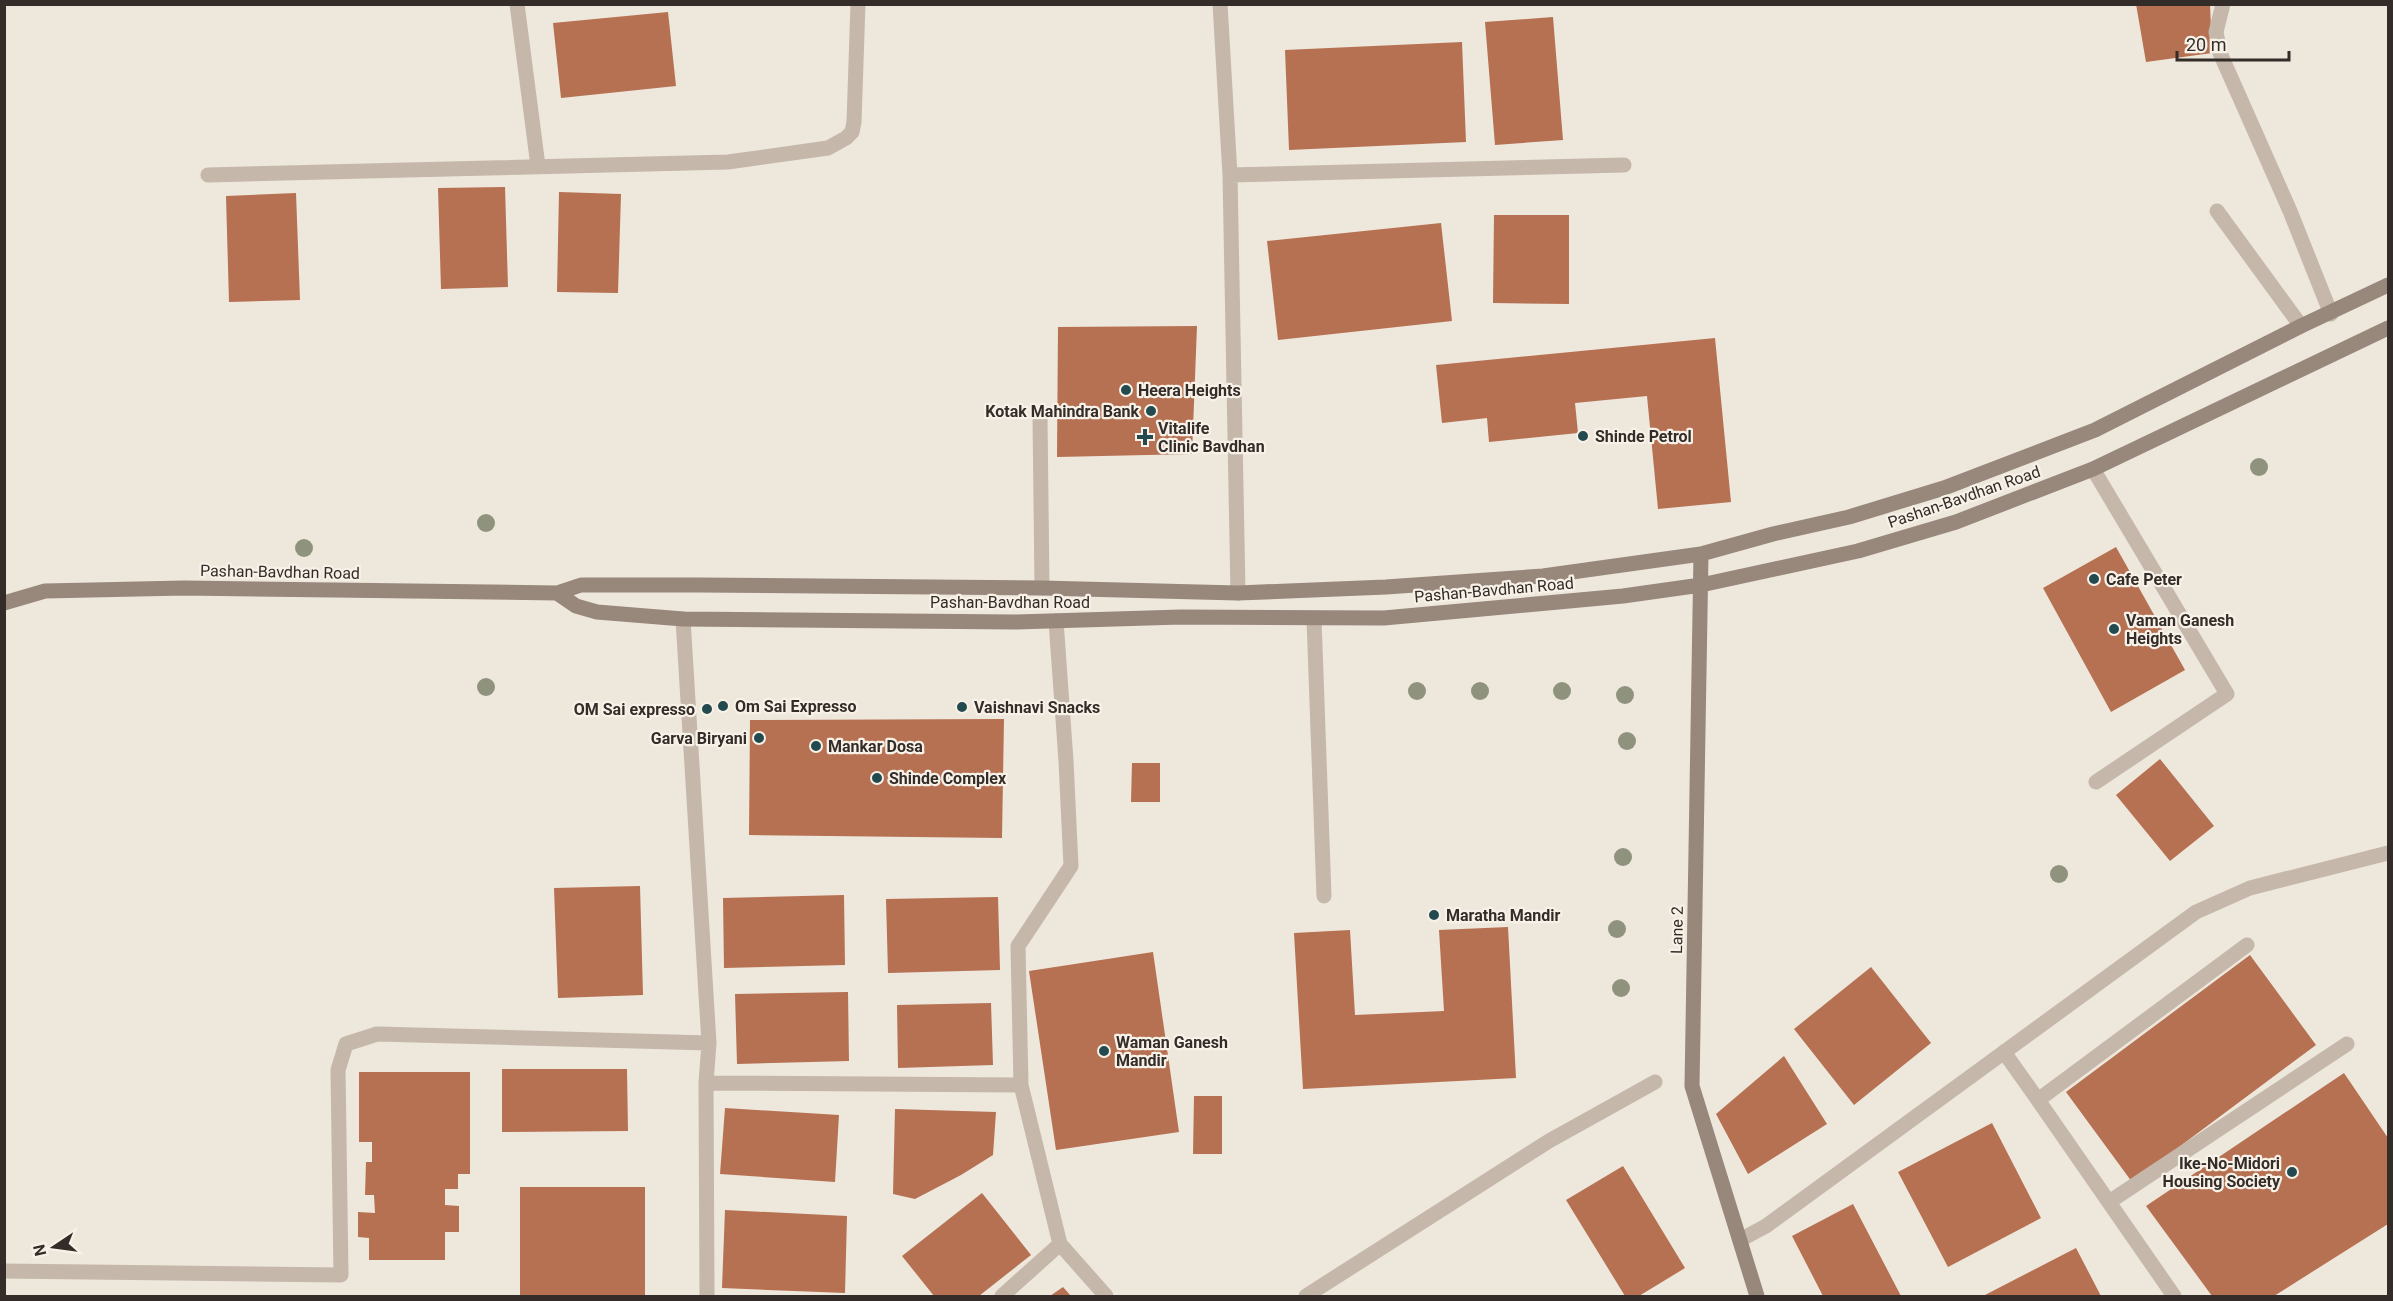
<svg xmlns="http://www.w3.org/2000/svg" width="2393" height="1301" viewBox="0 0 2393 1301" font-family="Roboto,sans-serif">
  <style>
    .building { fill: #b67052 }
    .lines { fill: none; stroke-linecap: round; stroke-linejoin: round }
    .lane { stroke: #c5b7aa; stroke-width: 15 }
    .street { stroke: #c5b7aa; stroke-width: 15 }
    .secondary { stroke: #98877b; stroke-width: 15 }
    .tree { fill: #8f937d }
    .poi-dot { fill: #234a4f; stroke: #f7f1e8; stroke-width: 2 }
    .labels { text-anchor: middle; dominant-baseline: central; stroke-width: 4.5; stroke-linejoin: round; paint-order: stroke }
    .poi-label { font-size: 16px; font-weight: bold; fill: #332c28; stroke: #f7f1e8; text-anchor: start }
    .street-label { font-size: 16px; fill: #332c28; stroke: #f7f1e8 }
  </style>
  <rect width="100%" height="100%" fill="#eee7dc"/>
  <path class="building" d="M2136,4H2210L2212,53L2146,62Z
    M668,12L676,86L561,98L553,23Z
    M1553,17L1563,140L1495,145L1485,22Z
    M1462,42L1466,142L1289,150L1285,50Z
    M505,187L508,287L441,289L438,188Z
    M559,192L621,194L618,293L557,292Z
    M296,193L300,300L229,302L226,196Z
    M1494,215H1569V304L1493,303Z
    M1441,223L1452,321L1278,340L1267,241Z
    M1197,326L1192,454L1057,457L1058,327Z
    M1715,338L1731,502L1658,509L1647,396L1575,403L1578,433L1489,442L1487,418L1442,423L1436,365Z
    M2116,547L2185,670L2111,712L2043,588Z
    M1004,719L1002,838L749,835L750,720Z
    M2160,759L2214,826L2170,861L2116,795Z
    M1132,763H1160V802H1131Z
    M640,886L643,995L558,998L554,888Z
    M844,895L845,965L724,968L723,898Z
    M998,897L1000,970L888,973L886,899Z
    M1508,927L1516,1078L1303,1089L1294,933L1350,930L1355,1015L1444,1011L1439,930Z
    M1153,952L1179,1132L1056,1150L1029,971Z
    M2250,955L2316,1045L2132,1182L2066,1092Z
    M1871,967L1931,1043L1854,1105L1794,1029Z
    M848,992L849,1061L737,1064L735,994Z
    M991,1003L993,1065L898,1068L897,1005Z
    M1784,1056L1827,1124L1748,1174L1716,1114Z
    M502,1069H627L628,1131L502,1132Z
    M359,1072H470V1174H458V1189H445V1205L459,1206V1232H445V1260H369V1238L358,1237V1212L375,1213L374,1195H365L366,1162H372V1142H359Z
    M2344,1073L2388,1138V1224L2274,1296H2212L2146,1206Z
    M1194,1096H1222V1154H1193Z
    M725,1108L839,1115L835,1182L720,1174Z
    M895,1109L996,1112L993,1155L961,1175L915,1199L893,1194Z
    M1992,1123L2041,1218L1948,1267L1898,1172Z
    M1623,1166L1685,1268L1639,1296H1625L1566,1200Z
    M520,1187H645V1296H520Z
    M982,1193L1031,1255L979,1296H934L902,1256Z
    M1853,1204L1901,1296H1823L1792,1236Z
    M725,1210L847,1216L845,1293L722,1288Z
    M2076,1248L2101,1296H1983Z
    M1063,1287L1071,1296H1050Z"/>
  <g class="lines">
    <path class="lane" d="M517,4L538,166
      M1220,4L1230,175L1238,593
      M208,175L728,162L828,148L846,138L852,132L854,122L858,4
      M1230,175L1624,165
      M2093,469L2227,694L2096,782
      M1314,619L1324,896
      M2004,1052L2038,1100L2247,945
      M2038,1100L2174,1296
      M2109,1202L2347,1044"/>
    <path class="street" d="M2223,4L2216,32L2220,53L2290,211L2331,314
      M2217,211L2301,326
      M1040,417L1042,588
      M683,619L709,1043L706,1083L707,1296
      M1056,621L1066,761L1071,866L1018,946L1021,1085L1060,1244L1106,1296
      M706,1083L1021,1085
      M1740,1240L1766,1226L2196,912L2250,888L2388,853
      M4,1271L341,1275L338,1070L346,1044L377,1034L709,1043
      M1002,1296L1060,1244
      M1306,1296L1549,1141L1655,1082"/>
    <path class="secondary" d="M1701,554L1692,1086L1757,1296
      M557,593L576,606L597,612L683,619L1015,622L1181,617L1384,618L1623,596L1701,585L1858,551L1956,522L2093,469L2388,328
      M4,603L45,591L184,588L557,593L581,585H699L1042,588L1238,593L1386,587L1543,576L1701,554L1773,534L1849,517L1944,488L2095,430L2301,326L2388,285"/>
  </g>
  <g class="tree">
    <circle cx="2259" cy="467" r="9"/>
    <circle cx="486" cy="523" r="9"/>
    <circle cx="304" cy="548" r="9"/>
    <circle cx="486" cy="687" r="9"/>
    <circle cx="1417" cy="691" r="9"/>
    <circle cx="1480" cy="691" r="9"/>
    <circle cx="1562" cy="691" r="9"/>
    <circle cx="1625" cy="695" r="9"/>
    <circle cx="1627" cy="741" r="9"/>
    <circle cx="1623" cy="857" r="9"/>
    <circle cx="2059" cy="874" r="9"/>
    <circle cx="1617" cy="929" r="9"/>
    <circle cx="1621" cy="988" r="9"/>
  </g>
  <g class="poi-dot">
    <circle cx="1126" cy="390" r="6"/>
    <circle cx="1151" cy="411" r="6"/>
    <circle cx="1583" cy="436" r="6"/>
    <path d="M1142 428h6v6h6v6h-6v6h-6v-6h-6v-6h6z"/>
    <circle cx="2094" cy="579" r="6"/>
    <circle cx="2114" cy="629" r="6"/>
    <circle cx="723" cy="706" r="6"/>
    <circle cx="962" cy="707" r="6"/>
    <circle cx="707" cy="709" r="6"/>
    <circle cx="759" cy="738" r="6"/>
    <circle cx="816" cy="746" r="6"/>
    <circle cx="877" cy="778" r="6"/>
    <circle cx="1434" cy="915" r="6"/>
    <circle cx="1104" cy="1051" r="6"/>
    <circle cx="2292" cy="1172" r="6"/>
  </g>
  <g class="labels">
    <g class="poi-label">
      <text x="1138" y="390">Heera Heights</text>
      <text x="1139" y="411" text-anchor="end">Kotak Mahindra Bank</text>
      <text x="1158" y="428">Vitalife<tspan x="1158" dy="18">Clinic Bavdhan</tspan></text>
      <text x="1595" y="436">Shinde Petrol</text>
      <text x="2106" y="579">Cafe Peter</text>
      <text x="2126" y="620">Vaman Ganesh<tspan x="2126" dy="18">Heights</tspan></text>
      <text x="735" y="706">Om Sai Expresso</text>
      <text x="974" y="707">Vaishnavi Snacks</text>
      <text x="695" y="709" text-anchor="end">OM Sai expresso</text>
      <text x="747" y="738" text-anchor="end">Garva Biryani</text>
      <text x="828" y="746">Mankar Dosa</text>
      <text x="889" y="778">Shinde Complex</text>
      <text x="1446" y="915">Maratha Mandir</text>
      <text x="1116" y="1042">Waman Ganesh<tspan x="1116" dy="18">Mandir</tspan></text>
      <text x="2280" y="1163" text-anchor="end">Ike-No-Midori<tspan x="2280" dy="18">Housing Society</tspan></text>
    </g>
    <g class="street-label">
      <text transform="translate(1964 497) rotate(-19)">Pashan-Bavdhan Road</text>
      <text transform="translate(280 572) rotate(1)">Pashan-Bavdhan Road</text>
      <text transform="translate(1494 590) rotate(-5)">Pashan-Bavdhan Road</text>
      <text x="1010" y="602">Pashan-Bavdhan Road</text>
      <text transform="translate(1677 930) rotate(-89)">Lane 2</text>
    </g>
  </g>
  <rect width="2393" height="1301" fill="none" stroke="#332c28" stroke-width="12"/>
  <g transform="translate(54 1247) rotate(257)" stroke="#f7f1e8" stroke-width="4.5" paint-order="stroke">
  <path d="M0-4.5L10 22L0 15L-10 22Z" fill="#332c28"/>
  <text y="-9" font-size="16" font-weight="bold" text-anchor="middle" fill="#332c28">N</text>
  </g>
  <path d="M2177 51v9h112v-9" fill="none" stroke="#332c28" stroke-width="3"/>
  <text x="2186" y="51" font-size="18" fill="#332c28" stroke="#f7f1e8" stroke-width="4.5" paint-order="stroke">20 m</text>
</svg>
